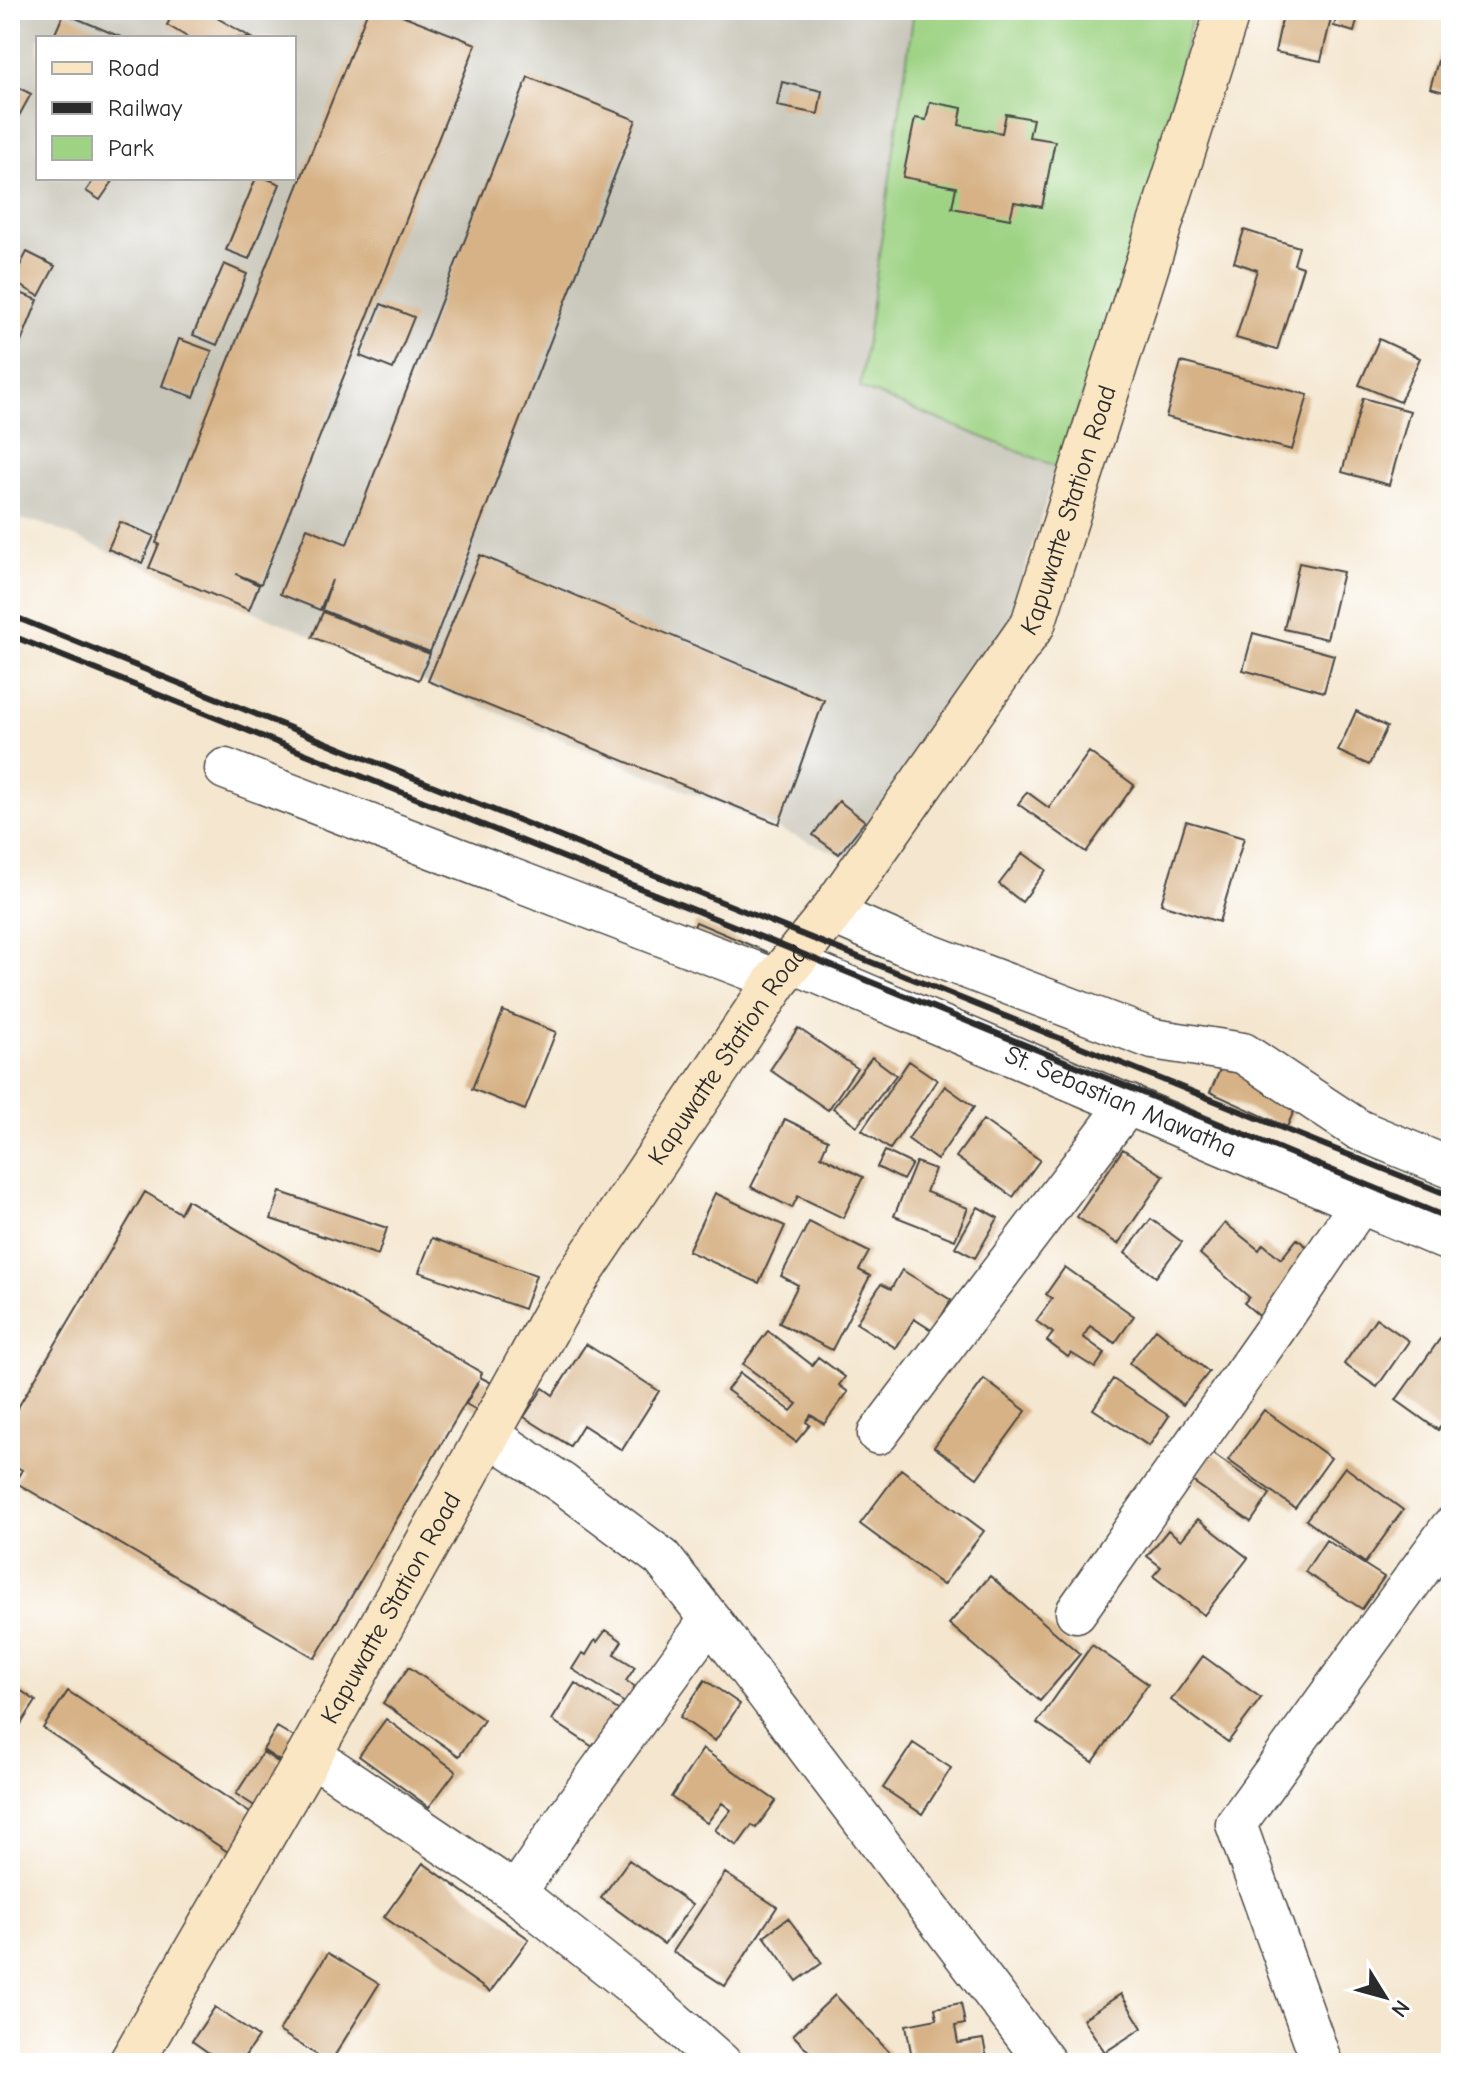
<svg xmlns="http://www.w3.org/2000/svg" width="1461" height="2073" viewBox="0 0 1461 2073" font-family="'Comic Neue',sans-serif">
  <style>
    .industrial { fill: #c7c5b8; fill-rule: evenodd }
    .green { fill: #9ed384; stroke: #647f58; stroke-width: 2 }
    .building { fill: #d7b286 }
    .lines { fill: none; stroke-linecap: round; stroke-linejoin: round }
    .street-casing { stroke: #494744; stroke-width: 43 }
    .secondary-casing { stroke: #494744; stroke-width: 47 }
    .street { stroke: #fff; stroke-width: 40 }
    .secondary { stroke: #fbe6c4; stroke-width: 44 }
    .rail { stroke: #2b2b2b; stroke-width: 6 }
    .labels { text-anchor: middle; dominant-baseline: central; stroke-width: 8; stroke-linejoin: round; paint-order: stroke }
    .street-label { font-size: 26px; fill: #2b2b2b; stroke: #fff }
  </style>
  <rect width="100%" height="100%" fill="#fff"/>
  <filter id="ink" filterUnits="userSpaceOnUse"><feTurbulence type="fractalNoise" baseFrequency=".0125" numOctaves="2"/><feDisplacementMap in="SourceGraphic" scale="16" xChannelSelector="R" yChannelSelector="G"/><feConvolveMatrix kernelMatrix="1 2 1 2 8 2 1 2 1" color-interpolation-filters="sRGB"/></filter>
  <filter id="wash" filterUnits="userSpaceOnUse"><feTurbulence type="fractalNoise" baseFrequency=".006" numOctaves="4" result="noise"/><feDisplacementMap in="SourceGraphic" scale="32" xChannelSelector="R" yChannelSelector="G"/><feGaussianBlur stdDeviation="1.8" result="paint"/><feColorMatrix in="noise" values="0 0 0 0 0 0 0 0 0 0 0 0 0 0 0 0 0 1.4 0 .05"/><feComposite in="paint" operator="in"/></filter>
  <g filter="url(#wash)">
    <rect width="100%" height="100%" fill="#f4e6cf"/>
    <path class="industrial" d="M10,10H914L860,388L1057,467L1006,630L850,859L43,524L10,517ZM38,38H294V178H38Z"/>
    <path class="green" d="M914,10H1194L1138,240L1057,467L860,388Z"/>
    <g id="blocks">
      <path class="building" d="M175,10H203L252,38H189L167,25Z
        M368,10H389L476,44L261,584L236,574L259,585L249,610L149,568L159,544L156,543Z
        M1284,10H1333L1321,61L1275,52Z
        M1339,10H1360L1354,32L1334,26Z
        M64,13L123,38H53Z
        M1450,20L1451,21V94L1430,88Z
        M528,77L636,120L430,652L322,610L332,580L320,610L280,594L307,528L347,544Z
        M782,82L822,91L818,114L777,106Z
        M10,83L31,94L15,123L10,121Z
        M930,102L962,108L959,125L1002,133L1006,114L1033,119L1029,137L1055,141L1042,207L1014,202L1010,219L952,208L956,187L903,177L915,118L926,120Z
        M95,178H115L100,200L86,191Z
        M256,178H265L280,184L249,259L226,250Z
        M1244,230L1299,247L1294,264L1303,267L1277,350L1236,338L1257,270L1234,262Z
        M27,252L55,266L39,296L12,281Z
        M224,264L247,274L217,345L193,335Z
        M10,289L38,300L10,369Z
        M381,304L414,317L393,369L360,356Z
        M179,339L212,351L194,397L162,386Z
        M1379,339L1420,358L1400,402L1359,385Z
        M1181,362L1308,395L1292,450L1166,417Z
        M1363,398L1410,411L1389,485L1342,472Z
        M120,522L154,536L142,563L108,549Z
        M480,555L824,700L779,824L428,681Z
        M1299,563L1343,572L1327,639L1284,629Z
        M323,612L430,654L419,680L312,637Z
        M1253,633L1334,655L1324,692L1243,670Z
        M1356,711L1387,727L1369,765L1338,751Z
        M1089,752L1134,785L1086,852L1018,804L1027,792L1049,808Z
        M839,801L865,821L839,854L813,835Z
        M1186,821L1244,838L1219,922L1161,904Z
        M1023,853L1046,870L1022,902L999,884Z
        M696,922L767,952L761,968L689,939Z
        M503,1011L556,1032L525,1110L472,1089Z
        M798,1028L857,1068L828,1110L770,1070Z
        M872,1057L896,1075L857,1126L833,1108Z
        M909,1061L937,1080L890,1149L862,1130Z
        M1223,1063L1300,1097L1287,1127L1210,1092Z
        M945,1086L974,1107L937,1160L908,1139Z
        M785,1119L828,1140L821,1156L863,1177L843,1218L798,1196L792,1208L751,1187Z
        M983,1120L1040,1160L1013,1197L956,1157Z
        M1123,1149L1164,1176L1118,1244L1077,1217Z
        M885,1151L912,1164L903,1180L877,1167Z
        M916,1162L935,1169L926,1192L968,1208L955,1240L894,1216Z
        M145,1192L180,1213L187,1200L482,1373L480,1377L499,1387L483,1414L466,1404L479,1380L315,1658L15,1482L22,1470L10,1463V1421Z
        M280,1192L387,1228L378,1255L271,1219Z
        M715,1193L785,1226L759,1283L688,1251Z
        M978,1207L998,1218L975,1258L955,1247Z
        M1151,1219L1182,1242L1156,1277L1125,1253Z
        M809,1222L869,1252L859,1270L870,1276L832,1350L779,1323L798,1285L781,1276Z
        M1225,1223L1259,1250L1263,1244L1281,1259L1297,1239L1316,1254L1264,1320L1244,1303L1249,1297L1200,1254Z
        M432,1238L536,1275L524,1309L419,1272Z
        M1065,1267L1134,1316L1115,1343L1090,1326L1083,1337L1105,1353L1095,1368L1071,1353L1068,1357L1047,1341L1053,1333L1036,1321L1052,1299L1046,1294Z
        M902,1270L951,1300L933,1331L914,1319L896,1348L856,1323L881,1284L891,1289Z
        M1376,1318L1409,1341L1377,1387L1344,1364Z
        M1156,1329L1209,1372L1183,1405L1129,1363Z
        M768,1331L812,1365L818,1357L845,1377L839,1385L848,1392L824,1424L811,1415L806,1422L810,1425L796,1442L727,1390L740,1373L791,1411L797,1404L743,1364Z
        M1440,1339L1451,1347V1413L1438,1430L1396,1400Z
        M586,1344L659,1391L622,1450L583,1425L570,1446L524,1417L543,1388L553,1395Z
        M984,1379L1026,1411L977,1478L934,1447Z
        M1113,1379L1169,1416L1149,1446L1093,1409Z
        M1264,1410L1331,1458L1295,1508L1228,1460Z
        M1212,1453L1270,1494L1251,1522L1192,1481Z
        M1345,1467L1403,1510L1365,1563L1306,1520Z
        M901,1469L984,1531L943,1585L860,1524Z
        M1198,1519L1248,1558L1204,1615L1153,1576L1161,1567L1147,1556L1168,1530L1181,1540Z
        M1326,1540L1384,1577L1362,1609L1305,1572Z
        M990,1576L1080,1654L1040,1701L949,1624Z
        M606,1630L622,1641L614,1654L635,1667L626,1681L639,1689L628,1705L572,1669L582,1653L586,1655L595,1640L597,1642Z
        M1092,1645L1148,1684L1093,1762L1037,1723Z
        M1203,1656L1261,1698L1228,1742L1171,1700Z
        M409,1667L484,1720L459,1756L383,1703Z
        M705,1680L740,1704L715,1741L680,1717Z
        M10,1683L36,1701L17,1730L10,1725Z
        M575,1683L623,1713L599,1751L552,1720Z
        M68,1691L259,1819L234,1856L43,1728Z
        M386,1719L456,1771L429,1807L359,1756Z
        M277,1727L304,1743L289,1767L263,1750Z
        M913,1743L951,1768L922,1814L883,1788Z
        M703,1749L776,1801L756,1828L752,1825L737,1846L715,1830L731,1810L722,1803L707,1823L671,1797Z
        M263,1752L291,1771L264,1812L236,1794Z
        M629,1860L692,1905L664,1944L601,1898Z
        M423,1863L529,1939L490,1992L384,1917Z
        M725,1873L777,1907L725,1986L673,1952Z
        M788,1918L822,1963L797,1981L764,1936Z
        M328,1953L379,1984L330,2063L279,2031Z
        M1121,1994L1142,2028L1105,2052L1083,2019Z
        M835,1995L891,2054L882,2063H839L835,2059L831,2063H820L793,2035Z
        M961,2003L965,2024L955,2026L958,2043L983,2039L988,2063H913L906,2025L937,2019L935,2008Z
        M215,2007L258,2037L240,2063H223L192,2041Z"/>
    </g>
  </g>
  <g filter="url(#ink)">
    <use href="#blocks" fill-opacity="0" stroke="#494744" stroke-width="2"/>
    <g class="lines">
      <defs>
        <g id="street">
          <path d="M225,769L777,980"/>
          <path d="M831,913L902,944L1153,1039L1243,1053L1359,1130L1451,1168"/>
          <path id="s1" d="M791,962L1451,1242"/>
          <path d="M488,1434L563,1484L662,1558L710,1619L1046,2063"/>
          <path d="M878,1434L1128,1104"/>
          <path d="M1076,1612L1276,1328L1360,1204"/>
          <path d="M310,1754L516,1893L642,1993L721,2063"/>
          <path d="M516,1893L578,1801L710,1619"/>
          <path d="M1322,2063L1236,1824L1451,1527"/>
        </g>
        <g id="secondary">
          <path id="s2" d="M131,2063L310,1754L566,1294L777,980L831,913L1033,624L1228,10"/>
        </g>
      </defs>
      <use href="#street" class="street-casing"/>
      <use href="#secondary" class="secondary-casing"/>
      <use href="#street" class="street"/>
      <use href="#secondary" class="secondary"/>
      <path class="rail" d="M10,615L1451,1196
        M10,635L739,928L1451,1219"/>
    </g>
  </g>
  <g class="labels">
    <g class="street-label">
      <text stroke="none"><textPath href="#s2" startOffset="1820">Kapuwatte Station Road</textPath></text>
      <text stroke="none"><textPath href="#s2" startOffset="1172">Kapuwatte Station Road</textPath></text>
      <text stroke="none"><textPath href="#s1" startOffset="358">St. Sebastian Mawatha</textPath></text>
      <text stroke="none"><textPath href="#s2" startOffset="524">Kapuwatte Station Road</textPath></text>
    </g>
  </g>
  <rect width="1461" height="2073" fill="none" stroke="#fff" stroke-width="40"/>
  <rect x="36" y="36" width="260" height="144" fill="#ffffff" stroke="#aaaaaa" stroke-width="2"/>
  <rect x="52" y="62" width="40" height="12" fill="#fbe6c4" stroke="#aaaaaa" stroke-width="2"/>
  <text x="108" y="76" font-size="24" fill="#2b2b2b">Road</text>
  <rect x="52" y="102" width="40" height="12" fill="#2b2b2b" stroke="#aaaaaa" stroke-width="2"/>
  <text x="108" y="116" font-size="24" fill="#2b2b2b">Railway</text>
  <rect x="52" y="136" width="40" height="24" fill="#9ed384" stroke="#aaaaaa" stroke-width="2"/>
  <text x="108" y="156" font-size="24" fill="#2b2b2b">Park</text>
  <g transform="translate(1385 1997) rotate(127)" stroke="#ffffff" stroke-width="6" paint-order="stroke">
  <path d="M0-6L14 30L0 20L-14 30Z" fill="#2b2b2b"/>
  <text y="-12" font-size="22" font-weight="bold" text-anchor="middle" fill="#2b2b2b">N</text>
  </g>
</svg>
